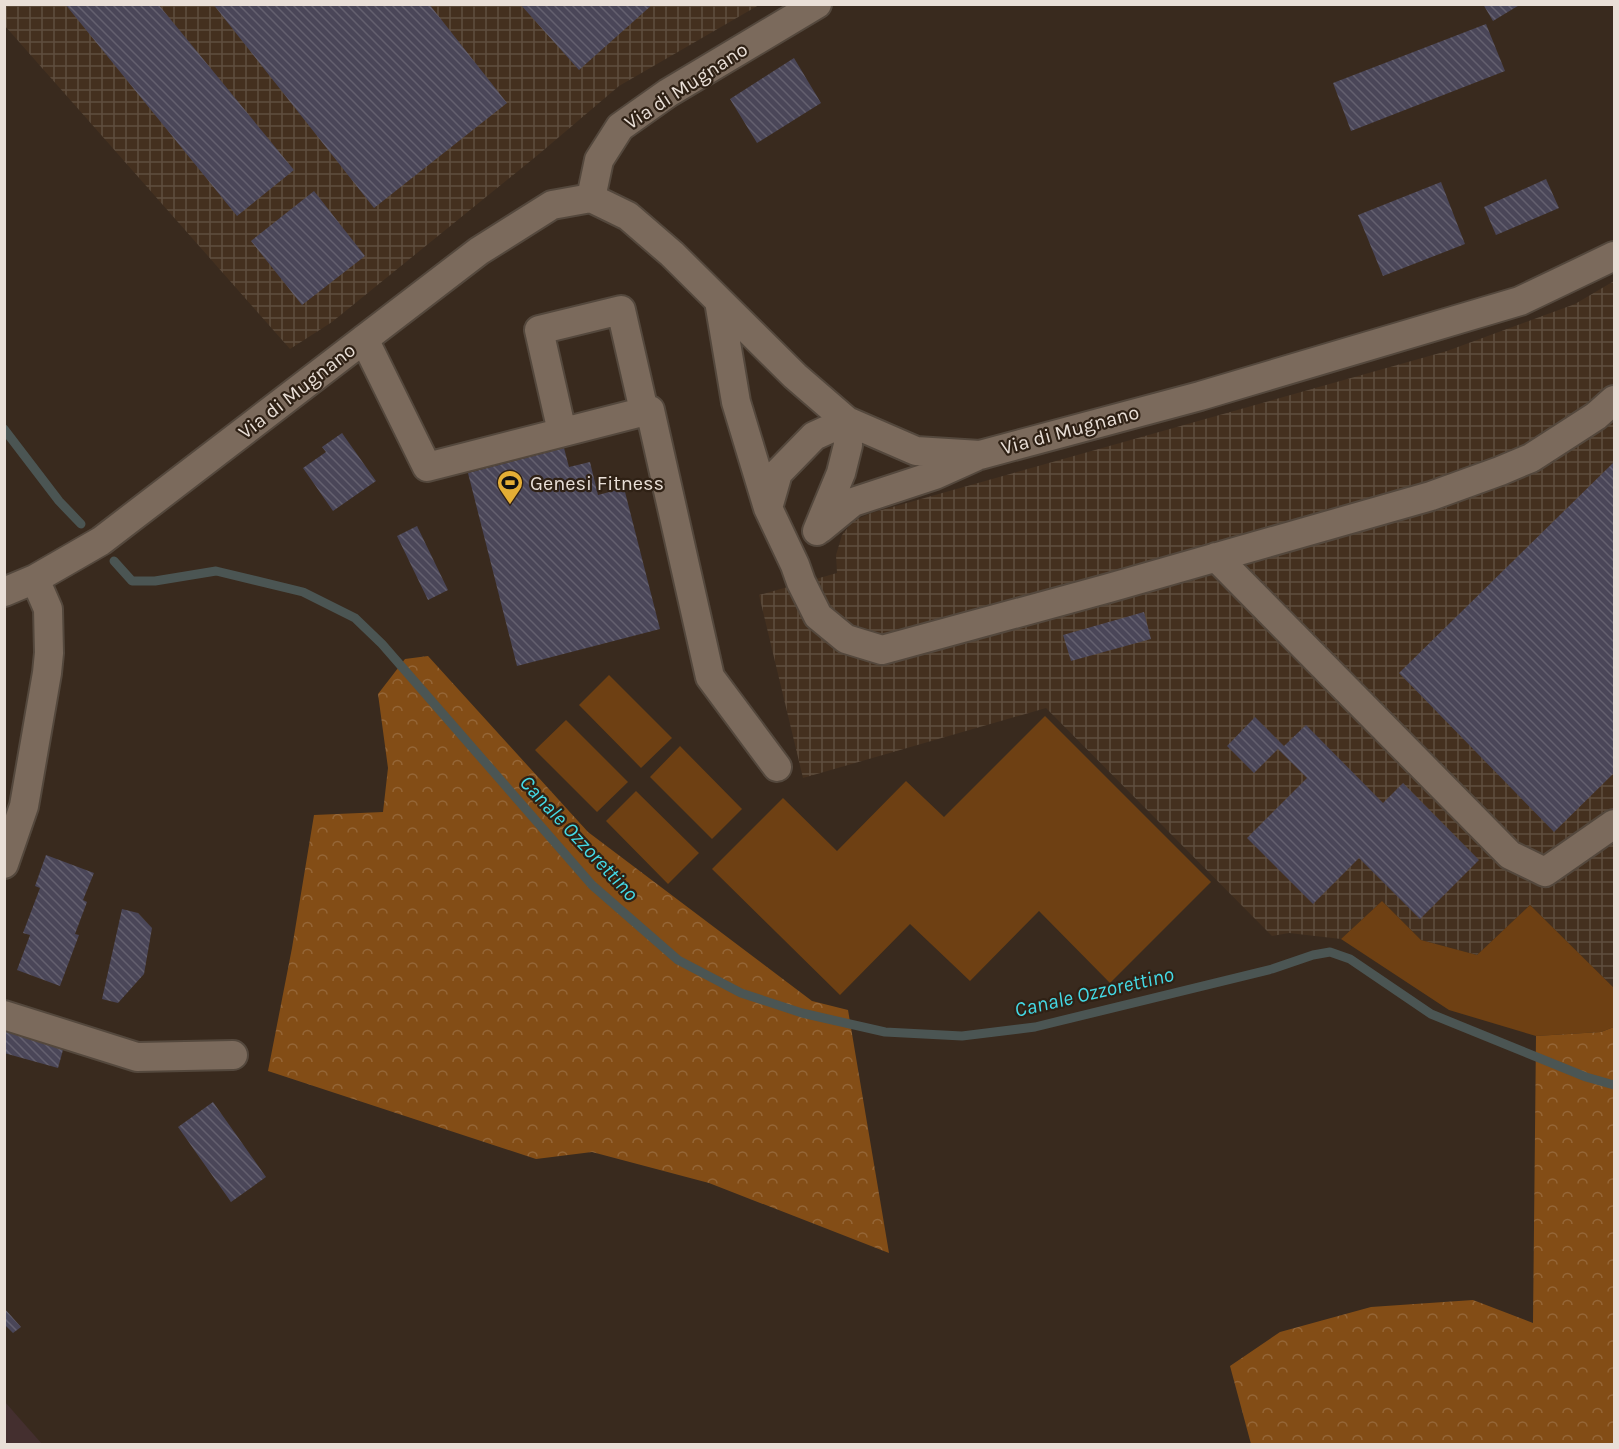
<svg xmlns="http://www.w3.org/2000/svg" width="1619" height="1449" viewBox="0 0 1619 1449" font-family="Karla,sans-serif">
  <style>
    .commercial { fill: #442f2f }
    .industrial { fill: url(#industrial-grid) }
    .green { fill: #6e4013 }
    .forest { fill: url(#forest-crowns) }
    .lines { fill: none; stroke-linecap: round; stroke-linejoin: round }
    .stream { stroke: #4b5553; stroke-width: 9 }
    .building { fill: url(#building-back-hatch) }
    .minor-casing { stroke: #54483d; stroke-width: 32 }
    .minor { stroke: #7b6a5c; stroke-width: 28 }
    .labels { text-anchor: middle; dominant-baseline: central; stroke-width: 4.5; stroke-linejoin: round; paint-order: stroke }
    .street-label { font-size: 20px; fill: #e9dfd7; stroke: #2f2115 }
    .poi-label { font-size: 20px; fill: #e9dfd7; stroke: #2f2115; text-anchor: start }
    .water-label { font-size: 21px; font-style: italic; fill: #44dae6; stroke: #2f2115 }
  </style>
  <defs>
    <pattern id="industrial-grid" width="8" height="8" patternUnits="userSpaceOnUse" patternTransform="scale(1.5)"><rect width="8" height="8" fill="#44301f"/><path d="M0 4h8M4 0v8" fill="none" stroke="#5f4e3f"/></pattern>
    <pattern id="forest-crowns" width="20" height="18" patternUnits="userSpaceOnUse" patternTransform="scale(1.5)"><rect width="20" height="18" fill="#834d16"/><path d="M2 6a3 3 0 1 1 6 0M12 15a3 3 0 1 1 6 0" fill="none" stroke="#956637"/></pattern>
    <pattern id="building-back-hatch" width="6" height="6" patternUnits="userSpaceOnUse" patternTransform="scale(1.5)"><rect width="6" height="6" fill="#4a4658"/><path d="M-1 5l2 2M0 0l6 6M5-1l2 2" fill="none" stroke="#64606f"/></pattern>
  </defs>
  <rect width="100%" height="100%" fill="#392a1e"/>
  <path class="commercial" d="M4,1402H5L42,1444H5Z"/>
  <path class="industrial" d="M4,5H759L619,86L539,154L332,322L290,349L5,26Z
    M1614,281V988L1530,905L1477,955L1421,940L1382,901L1341,939L1289,933L1272,936L1046,708L803,778L759,595L837,573L836,555L842,535L853,521L871,513L1447,351L1575,304Z"/>
  <path class="green" d="M609,675L672,738L641,768L579,705Z
    M1045,716L1211,882L1110,983L1039,911L970,981L910,924L840,995L712,869L783,798L837,851L906,781L944,817Z
    M566,720L628,782L597,812L535,750Z
    M680,746L742,809L712,839L650,777Z
    M636,791L699,853L668,884L606,821Z
    M1382,901L1421,940L1477,955L1530,905L1614,988V1027L1601,1032L1536,1036L1449,1010L1341,939Z"/>
  <path class="forest" d="M428,656L588,832L812,1001L848,1010L889,1253L709,1183L592,1152L536,1159L268,1071L292,948L314,815L383,812L388,768L378,694L405,659Z
    M1614,1027V1444H1251L1230,1366L1280,1332L1371,1307L1473,1300L1533,1323L1536,1036L1601,1032Z"/>
  <g class="lines">
    <path class="stream" d="M4,429L59,501L81,524
      M114,561L132,581H155L216,571L303,592L355,618L382,644L592,885L678,960L741,993L802,1013L885,1032L962,1036L1035,1027L1272,969L1313,955L1330,952L1350,959L1431,1014L1586,1077L1614,1085"/>
  </g>
  <path class="building" d="M65,4H158L294,170L237,216Z
    M213,4H429L507,103L374,208Z
    M520,4H653L579,70Z
    M1483,4H1521L1493,21Z
    M1486,24L1505,71L1351,131L1333,83Z
    M794,58L821,103L757,143L730,99Z
    M1546,179L1559,208L1496,235L1484,207Z
    M1441,182L1465,244L1383,276L1358,215Z
    M314,191L365,256L302,305L251,241Z
    M342,433L376,481L333,511L303,468L326,452L322,447Z
    M564,448L569,467L590,462L598,495L624,488L660,629L517,666L468,473Z
    M1614,462V773L1554,832L1399,673Z
    M417,526L448,590L428,600L397,536Z
    M1144,612L1151,639L1071,661L1063,635Z
    M1255,717L1284,746L1306,725L1383,803L1403,783L1479,860L1420,919L1359,858L1313,904L1247,838L1307,778L1278,749L1254,773L1227,746Z
    M46,855L94,873L83,900L87,902L75,934L79,935L60,986L17,970L30,935L23,933L40,888L35,886Z
    M122,909L138,913L152,928L144,974L118,1003L102,999Z
    M4,1021L66,1039L58,1068L4,1053Z
    M213,1102L266,1177L231,1202L178,1127Z
    M4,1308L21,1327L13,1333L4,1324Z"/>
  <g class="lines">
    <defs>
      <path id="minor" d="M591,198L599,160L620,127L668,93L817,4
        M719,301L736,402L768,508L795,565L801,582L818,616L846,639L882,650L1109,588L1431,496L1500,471L1531,458L1596,416L1614,400
        M364,339L427,467L650,410L710,677L777,767
        M562,432L539,330L621,310L644,411
        M768,508L778,473L814,436L847,421L848,445L841,473L817,531
        M820,529L853,502L935,475L975,457
        M1216,557L1510,855L1545,872L1614,824
        M4,592L35,579L101,541L479,251L552,205L591,198L628,216L672,254L795,376L847,421L916,451L980,455L1200,396L1520,301L1614,256
        M4,864L24,806L47,673L49,653L48,609L35,579
        M4,1015L137,1057L233,1055"/>
    </defs>
    <use href="#minor" class="minor-casing"/>
    <use href="#minor" class="minor"/>
  </g>
  <defs>
    <symbol id="stadium-pin" viewBox="-11 -11 22 30"><path d="M0 17L-7.5 6A9.5 9.5 0 1 1 7.5 6Z" fill="#e4ae35" stroke="#2f2115"/><path d="M0-5a6.5 5 0 1 0 0 10a6.5 5 0 1 0 0-10ZM-3.5-1.8h7v3.6h-7Z" fill="#111"/></symbol>
  </defs>
  <g fill-rule="evenodd">
    <use href="#stadium-pin" x="495" y="468" width="30" height="40"/>
  </g>
  <g class="labels">
    <g class="street-label">
      <text transform="translate(686 86) rotate(-33)">Via di Mugnano</text>
      <text transform="translate(297 391) rotate(-38)">Via di Mugnano</text>
      <text transform="translate(1070 430) rotate(-15)">Via di Mugnano</text>
    </g>
    <g class="poi-label">
      <text x="530" y="483">Genesi Fitness</text>
    </g>
    <g class="water-label">
      <text transform="translate(579 838) rotate(47)">Canale Ozzorettino</text>
      <text transform="translate(1094 992) rotate(-13)">Canale Ozzorettino</text>
    </g>
  </g>
  <rect width="1619" height="1449" fill="none" stroke="#e9dfd7" stroke-width="12"/>
</svg>
